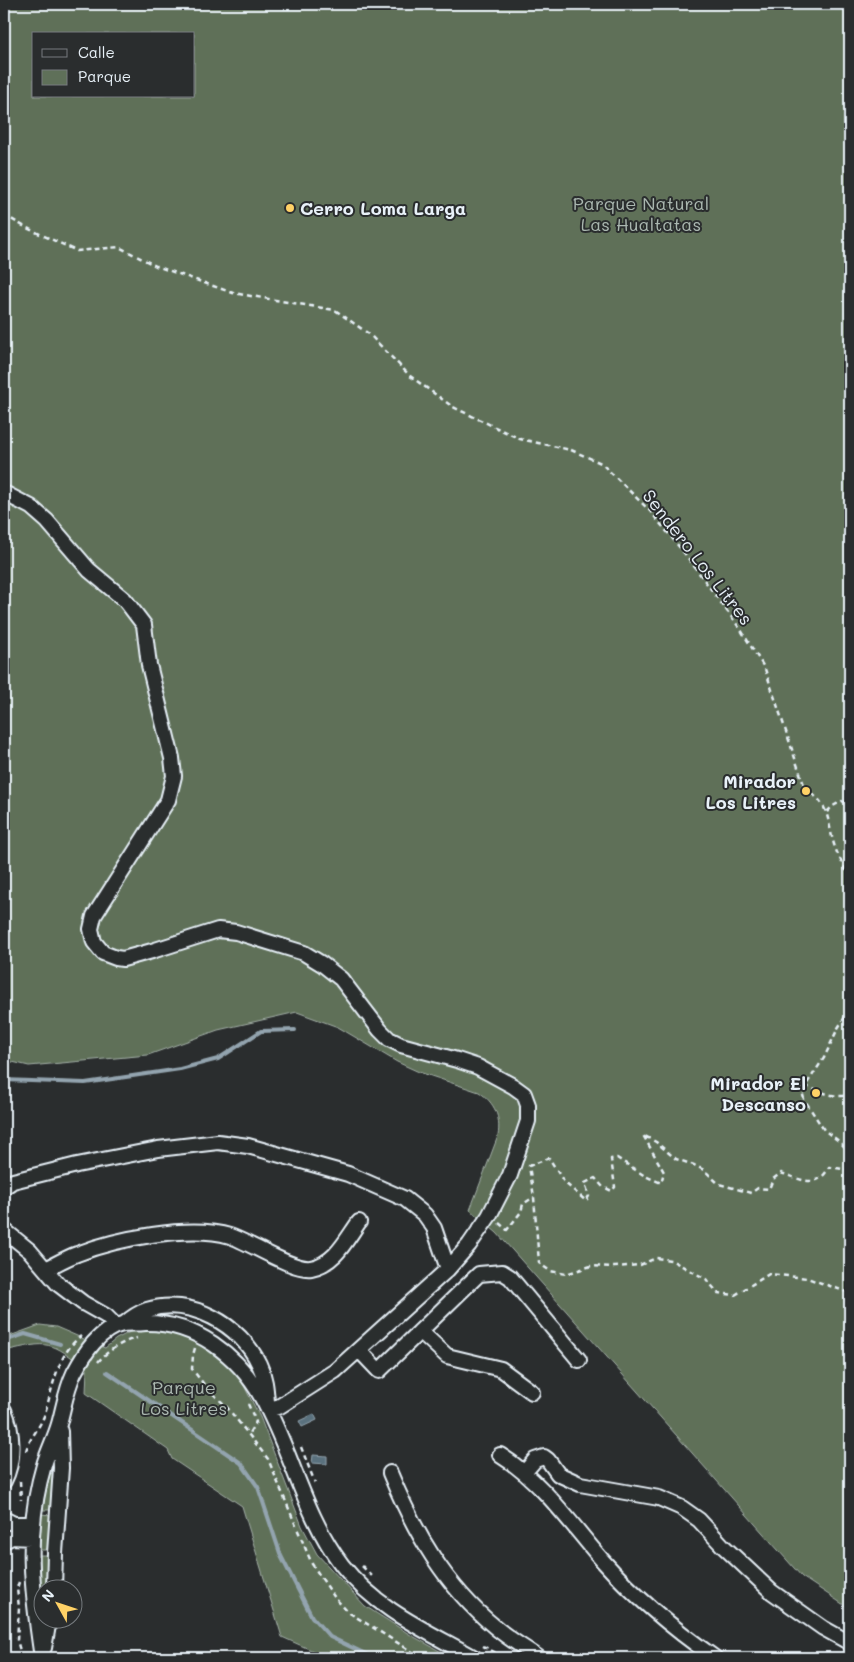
<svg xmlns="http://www.w3.org/2000/svg" width="854" height="1662" viewBox="0 0 854 1662" font-family="Mali,sans-serif">
  <style>
    .green { fill: #5f7059; stroke: #a4b0a8; fill-rule: evenodd }
    .water { fill: #5a717e; stroke: #93a4af }
    .lines { fill: none; stroke-linecap: round; stroke-linejoin: round }
    .stream { stroke: #93a4af; stroke-width: 4 }
    .minor-casing { stroke: #e8f1f8; stroke-width: 18 }
    .path { stroke: #e8f1f8; stroke-width: 2.5; stroke-dasharray: 5 4; stroke-linecap: butt }
    .minor { stroke: #2a2d2e; stroke-width: 14 }
    .poi-dot { fill: #ffd166; stroke: #2a2d2e; stroke-width: 2 }
    .labels { text-anchor: middle; dominant-baseline: central; stroke-width: 4; stroke-linejoin: round; paint-order: stroke }
    .park-label { font-size: 18px; fill: #aab7b0; stroke: #2a2d2e }
    .poi-label { font-size: 18px; font-weight: bold; fill: #e8f1f8; stroke: #2a2d2e; text-anchor: end }
    .street-label { font-size: 18px; fill: #e8f1f8; stroke: #2a2d2e }
  </style>
  <rect width="100%" height="100%" fill="#2a2d2e"/>
  <filter id="ink" filterUnits="userSpaceOnUse"><feTurbulence type="fractalNoise" baseFrequency=".02" numOctaves="2"/><feDisplacementMap in="SourceGraphic" scale="10" xChannelSelector="R" yChannelSelector="G"/><feConvolveMatrix kernelMatrix="1 2 1 2 8 2 1 2 1" color-interpolation-filters="sRGB"/></filter>
  <g filter="url(#ink)">
    <path class="green" d="M4,4H850V1609L802,1577L497,1233L470,1210L498,1136C501,1117 495,1103 479,1092L419,1072L397,1062L338,1027L297,1012L218,1030L148,1055L29,1066L4,1060ZM34,34H194V96H34Z
      M40,1325L56,1327L105,1348L116,1339L132,1331L142,1329L172,1331L191,1339L219,1357L228,1365L242,1382L260,1417L302,1526L317,1554L365,1606L409,1634L452,1658H329L282,1637L242,1506L172,1459L168,1450L86,1393L87,1369C49,1340 50,1341 4,1351V1338Z
      M51,1473L55,1476L52,1510H41L46,1475Z
      M40,1514L52,1515L49,1550H38Z
      M38,1555H49L47,1589L42,1590V1597L39,1594Z"/>
    <path class="water" d="M314,1414L317,1420L302,1427L299,1421Z
      M313,1455L327,1456V1464L312,1463Z"/>
    <g class="lines">
      <path class="stream" d="M4,1080L85,1083L180,1069L218,1059L261,1031L295,1030
        M4,1341L25,1334L60,1344
        M107,1372L241,1463L258,1487L281,1556L312,1617L330,1637L374,1658"/>
      <defs>
        <path id="minor" d="M4,493L31,507L47,521L89,570L125,600L144,625L149,665L172,758L174,776L168,800L94,916L91,929L94,942L103,953L116,958L123,959L152,951L218,930L236,932L304,953L322,964L341,979L380,1030L389,1039L401,1045L457,1060L478,1067L513,1086L524,1094L528,1105V1121L510,1175L489,1216L469,1245L448,1269L335,1371L280,1406L268,1410
          M4,1187L13,1181L77,1165L158,1149L218,1142L248,1146L348,1174L405,1199L425,1215L434,1228L448,1269
          M4,1230L30,1251L58,1284L83,1303L106,1316L116,1326
          M46,1269C56,1264 66,1258 77,1254C115,1239 190,1224 230,1236C249,1242 293,1271 311,1268C335,1264 346,1240 359,1222
          M124,1324C131,1318 138,1313 147,1310C190,1296 241,1325 259,1364C265,1376 266,1388 267,1402
          M420,1331L447,1356L501,1369L532,1392
          M359,1350L379,1371L479,1274L502,1272L510,1277L579,1360
          M4,1410C13,1431 15,1460 4,1481
          M500,1455C542,1481 571,1524 603,1561C636,1598 675,1630 715,1658
          M390,1473C415,1533 445,1586 495,1627C509,1639 525,1648 539,1658
          M524,1473L535,1460L544,1457L548,1460L558,1474L580,1484L659,1498L682,1508L699,1520L723,1546L772,1592L823,1628L850,1643
          M4,1519L14,1524H32
          M4,1541L12,1537L31,1538
          M54,1590L55,1553L61,1468L60,1431
          M44,1648L49,1620
          M42,1658C32,1591 24,1533 44,1465C48,1451 55,1438 59,1424C64,1406 66,1390 74,1373C84,1354 99,1329 123,1324C129,1323 137,1324 145,1323C195,1322 238,1355 262,1398C292,1452 304,1515 342,1565C377,1610 427,1631 475,1658"/>
      </defs>
      <use href="#minor" class="minor-casing"/>
      <path class="path" d="M4,215L27,228L77,251L119,247L156,266L233,293L335,310L369,334L410,376L453,407L520,439L571,450L601,463L650,511L685,554L741,630L765,669L806,791C832,802 827,828 836,850C840,860 846,869 850,879
        M827,812L833,806L842,801L850,805
        M850,1009L838,1028L824,1058L802,1091L804,1099L824,1130L840,1142L850,1153
        M805,1086C819,1091 837,1100 850,1094
        M850,1170L829,1167C818,1190 800,1179 781,1173L773,1179L769,1189L758,1188L751,1193L719,1184L704,1170L694,1165L676,1159L656,1142L643,1135L664,1172L661,1183L645,1176L617,1158L611,1159L615,1187L612,1191L603,1187L595,1178L585,1183L589,1196L586,1201L564,1182L549,1158L529,1166L534,1197L539,1263L550,1271L566,1274L591,1266L615,1267L640,1265L656,1258L671,1260L706,1279L718,1293L735,1295L769,1274L807,1278L850,1293
        M499,1223L507,1230L521,1212L523,1204L534,1197
        M195,1348L193,1355L192,1369L206,1387L226,1406L268,1459L312,1564L335,1598L348,1612L422,1658
        M98,1362C107,1351 123,1341 137,1338
        M248,1404L256,1422L249,1433
        M301,1447L315,1483
        M26,1451C29,1439 39,1429 44,1416C53,1389 56,1355 81,1336
        M20,1481L21,1500
        M362,1566L374,1578
        M19,1582L17,1588L19,1608L17,1640L22,1658
        M483,1646L505,1658"/>
      <use href="#minor" class="minor"/>
    </g>
  </g>
  <g class="poi-dot">
    <circle cx="290" cy="208" r="5"/>
    <circle cx="806" cy="791" r="5"/>
    <circle cx="816" cy="1093" r="5"/>
  </g>
  <g class="labels">
    <g class="park-label">
      <text x="641" y="203">Parque Natural<tspan x="641" dy="21">Las Hualtatas</tspan></text>
      <text x="184" y="1387">Parque<tspan x="184" dy="21">Los Litres</tspan></text>
    </g>
    <g class="poi-label">
      <text x="300" y="208" text-anchor="start">Cerro Loma Larga</text>
      <text x="796" y="781">Mirador<tspan x="796" dy="21">Los Litres</tspan></text>
      <text x="806" y="1083">Mirador El<tspan x="806" dy="21">Descanso</tspan></text>
    </g>
    <g class="street-label">
      <text transform="translate(698 557) rotate(52)">Sendero Los Litres</text>
    </g>
  </g>
  <rect width="854" height="1662" fill="none" stroke="#2a2d2e" stroke-width="20"/>
  <rect x="10" y="10" width="834" height="1642" fill="none" stroke="#e8f1f8" stroke-width="2" filter="url(#ink)"/>
  <rect x="32" y="32" width="162" height="65" fill="#2a2d2e" stroke="#767b7f"/>
  <rect x="42" y="49" width="25" height="8" fill="#2a2d2e" stroke="#767b7f"/>
  <text x="78" y="58" font-size="15" fill="#e8f1f8">Calle</text>
  <rect x="42" y="70" width="25" height="15" fill="#5f7059" stroke="#767b7f"/>
  <text x="78" y="82" font-size="15" fill="#e8f1f8">Parque</text>
  <g transform="translate(58 1604) rotate(310)"><circle r="24" fill="#2a2d2e" stroke="#767b7f"/>
  <path d="M0-4L9 19L0 12L-9 19Z" fill="#ffd166"/>
  <text y="-8" font-size="14" font-weight="bold" text-anchor="middle" fill="#e8f1f8">N</text>
  </g>
</svg>
